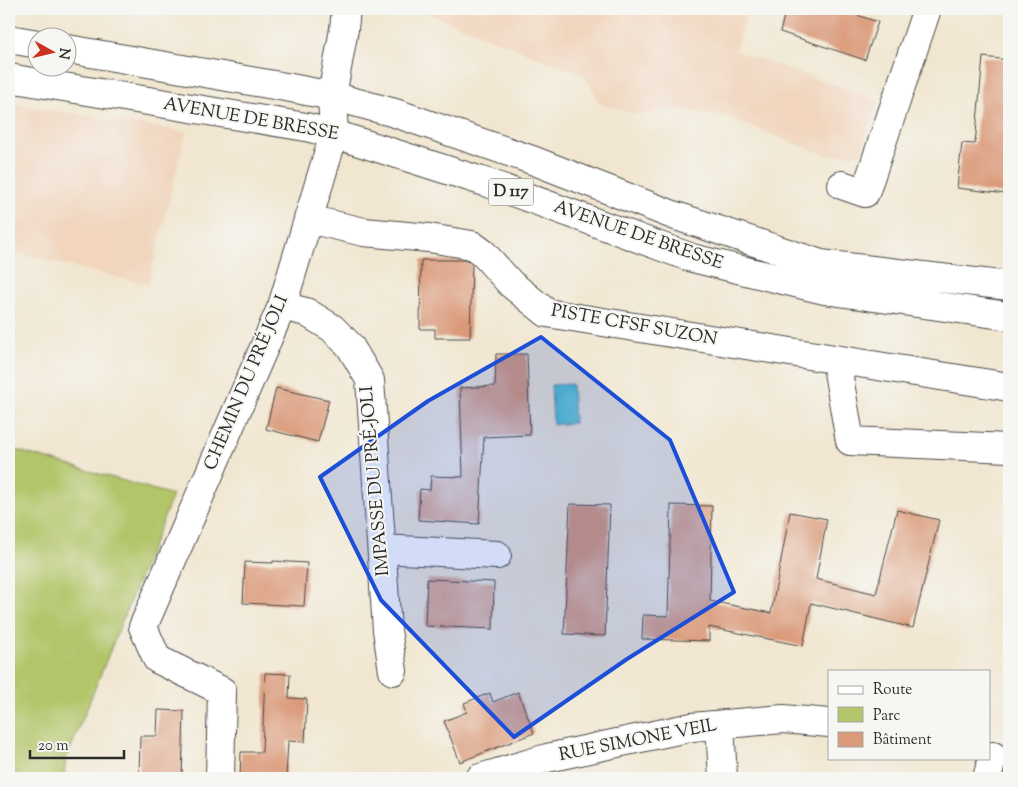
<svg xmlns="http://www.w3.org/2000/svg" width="1018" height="787" viewBox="0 0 1018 787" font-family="'Sorts Mill Goudy',serif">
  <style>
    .built { fill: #f1d5bd }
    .green { fill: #b2c569; stroke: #6e784a }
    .water { fill: #55c2ce; stroke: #40767c }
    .building { fill: #da9978 }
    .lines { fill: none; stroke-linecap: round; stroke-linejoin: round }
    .minor-casing { stroke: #494744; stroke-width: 30 }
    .major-casing { stroke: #494744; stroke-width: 30 }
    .minor { stroke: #fff; stroke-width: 28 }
    .major { stroke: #fff; stroke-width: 28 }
    .marked { fill: #1d4ed8; fill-opacity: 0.2; stroke: #1d4ed8; stroke-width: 4; stroke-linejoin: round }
    .labels { text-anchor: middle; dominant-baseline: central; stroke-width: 4; stroke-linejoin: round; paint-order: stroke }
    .shield { fill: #f6f6f2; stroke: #686867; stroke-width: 1 }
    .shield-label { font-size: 16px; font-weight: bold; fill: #2b2b2b }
    .street-label { font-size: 18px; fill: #2b2b2b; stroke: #f6f6f2 }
  </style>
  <rect width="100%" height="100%" fill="#f6f6f2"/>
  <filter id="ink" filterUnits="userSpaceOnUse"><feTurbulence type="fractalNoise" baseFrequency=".02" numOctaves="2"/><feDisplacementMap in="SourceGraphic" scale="10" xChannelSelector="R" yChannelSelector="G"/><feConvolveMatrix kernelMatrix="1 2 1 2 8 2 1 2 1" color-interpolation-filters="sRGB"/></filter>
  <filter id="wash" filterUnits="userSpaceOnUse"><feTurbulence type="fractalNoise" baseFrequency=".0096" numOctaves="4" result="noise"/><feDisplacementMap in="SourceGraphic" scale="20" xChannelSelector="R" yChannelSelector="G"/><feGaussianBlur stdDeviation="1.12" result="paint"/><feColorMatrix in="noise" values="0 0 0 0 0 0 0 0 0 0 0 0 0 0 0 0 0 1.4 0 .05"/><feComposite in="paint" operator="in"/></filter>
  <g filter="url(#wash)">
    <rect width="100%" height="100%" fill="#f1e6d0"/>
    <path class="built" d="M417,9H748L735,51L879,100L861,154L828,156L726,117L679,109L637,115L600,104L585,76Z
      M9,103L186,132L148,285L9,251Z"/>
    <path class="green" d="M9,448L173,495L66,760L64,778H9Z"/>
    <path class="water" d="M572,384L574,423L553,425L551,385Z"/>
    <g id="blocks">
      <path class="building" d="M786,9H839L878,22L865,60L780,32Z
        M983,57L1009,60V164L1006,194L957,188L962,143L975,144Z
        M421,260H467L472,264L470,338H435V329H420Z
        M496,354H527L530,435L484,437L479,524L418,520L420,489L430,490L431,476L463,477L460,388L495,386Z
        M276,388L329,400L318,442L266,429Z
        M570,504L610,505L605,636L564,634Z
        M671,505L712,506L710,601L771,613L790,512L827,519L816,579L876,594L897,510L939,520L913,628L811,603L803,646L709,627V641L642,639L643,615L668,616Z
        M273,561L307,563L304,606L243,603L245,562L273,563Z
        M427,579L494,582L493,629L425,626Z
        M265,673L290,674L289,698L307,699L305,742L288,741L286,778H240L241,752H262Z
        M518,692L534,733L460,762L444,721L467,712L464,703L490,693L493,702Z
        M158,710L184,711L182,778H139L140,736H157Z"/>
    </g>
  </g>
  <g filter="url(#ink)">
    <use href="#blocks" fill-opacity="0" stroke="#494744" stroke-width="1"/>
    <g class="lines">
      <defs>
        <path id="minor" d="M842,185L865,193L927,9
          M308,219L364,232L429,238L472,245L483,253L511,284L547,313L1009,387
          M282,306L306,312L332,328L350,346L370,380L387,630L393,671
          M836,360L850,441L1009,448
          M382,549L497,555
          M720,725L723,778
          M220,778L222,691L157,659L143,627L282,306L334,134L332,96L344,29L346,9
          M480,778L547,758L692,727L783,719L829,723
          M987,778L993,756"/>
        <path id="major" d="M9,39L38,44
          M68,49L291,88L332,96L395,113L532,160L673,215L821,264L1009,286
          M9,78L306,127L334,134L491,184L692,258L824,290L1009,316"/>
      </defs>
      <use href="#minor" class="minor-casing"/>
      <use href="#major" class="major-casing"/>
      <use href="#minor" class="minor"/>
      <use href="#major" class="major"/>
    </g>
  </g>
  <path class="marked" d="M541,337L670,440L734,592L627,659L514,737L381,600L320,477L428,401Z"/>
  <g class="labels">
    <rect class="shield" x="488.5" y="178.5" width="45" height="27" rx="4"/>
    <g class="shield-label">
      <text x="511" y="192">D 117</text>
    </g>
    <g class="street-label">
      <text transform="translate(251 120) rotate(10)">AVENUE DE BRESSE</text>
      <text transform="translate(638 236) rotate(19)">AVENUE DE BRESSE</text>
      <text transform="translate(634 326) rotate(10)">PISTE CFSF SUZON</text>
      <text transform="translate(247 383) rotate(-67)">CHEMIN DU PRÉ JOLI</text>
      <text transform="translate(376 481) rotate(-95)">IMPASSE DU PRÉ-JOLI</text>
      <text transform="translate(638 741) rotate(-11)">RUE SIMONE VEIL</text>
    </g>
  </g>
  <rect width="1018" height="787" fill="none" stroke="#f6f6f2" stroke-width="30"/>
  <rect x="828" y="670" width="162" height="90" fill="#f6f6f2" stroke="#a5a5a2"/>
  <rect x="838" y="686" width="25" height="8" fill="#ffffff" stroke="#a5a5a2"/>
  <text x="873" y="694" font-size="15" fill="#2b2b2b">Route</text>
  <rect x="838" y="707" width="25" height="15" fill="#b2c569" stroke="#a5a5a2"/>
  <text x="873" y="720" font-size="15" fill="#2b2b2b">Parc</text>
  <rect x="838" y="732" width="25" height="15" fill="#da9978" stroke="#a5a5a2"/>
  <text x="873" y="744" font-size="15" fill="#2b2b2b">Bâtiment</text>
  <g transform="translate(52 52) rotate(98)"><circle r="24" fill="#f6f6f2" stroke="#a5a5a2"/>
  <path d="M0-4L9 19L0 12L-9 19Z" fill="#c8321e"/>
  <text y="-8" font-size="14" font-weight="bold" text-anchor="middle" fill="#2b2b2b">N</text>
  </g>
  <path d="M30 750v8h94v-8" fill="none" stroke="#2b2b2b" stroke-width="2.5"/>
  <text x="38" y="750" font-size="15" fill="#2b2b2b" stroke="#f6f6f2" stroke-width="4" paint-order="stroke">20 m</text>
</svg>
